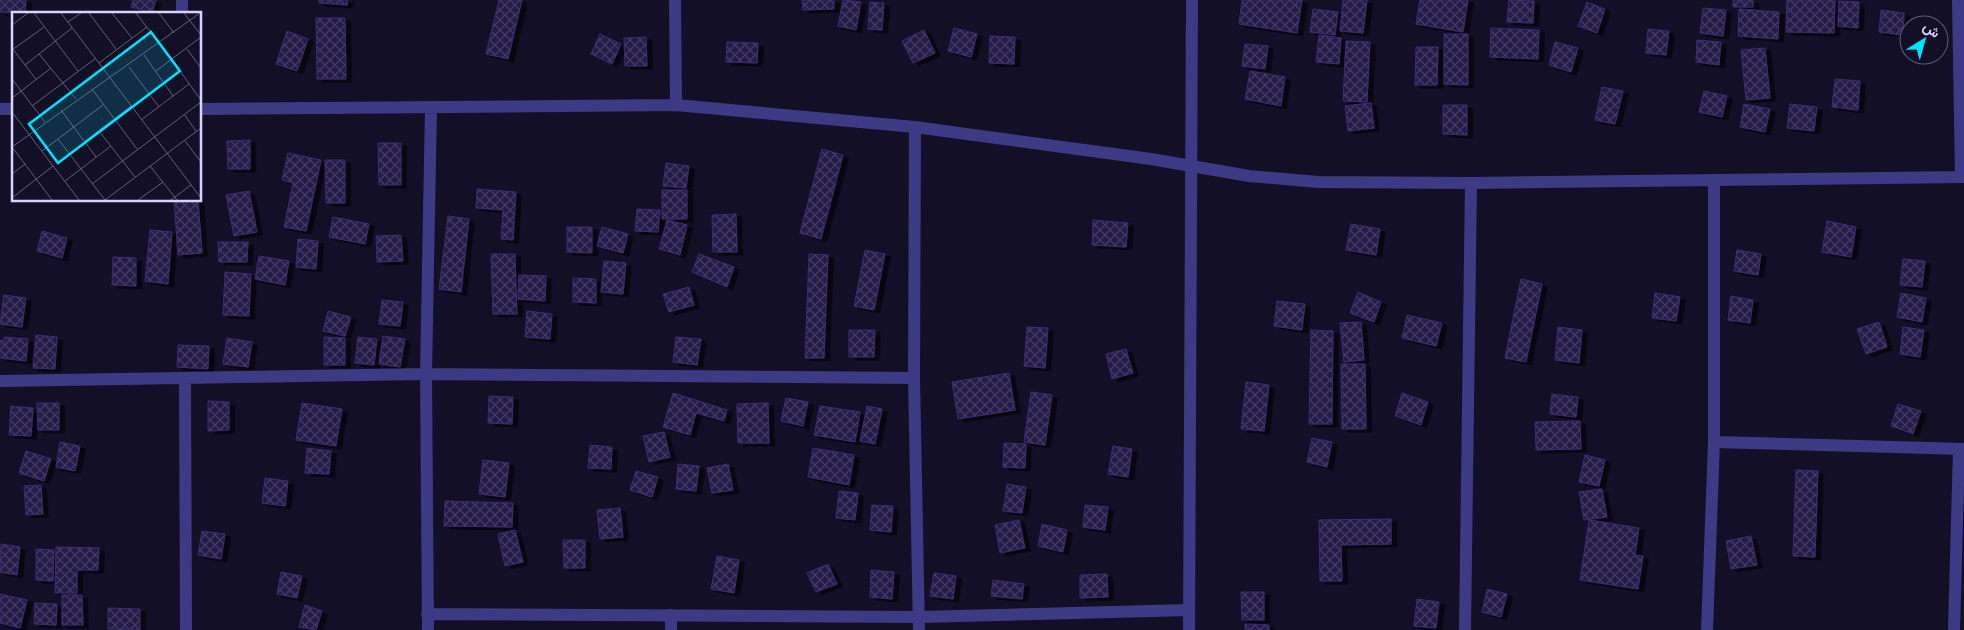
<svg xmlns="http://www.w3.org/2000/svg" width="1964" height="630" viewBox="0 0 1964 630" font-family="'DM Sans',Vazirmatn,sans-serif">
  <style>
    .building { fill: url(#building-cross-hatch); stroke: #3b2d73; filter: url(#shadow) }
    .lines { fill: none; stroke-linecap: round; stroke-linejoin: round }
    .minor { stroke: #3d3a85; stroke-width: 12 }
    .inset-road { fill: none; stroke: #625e7d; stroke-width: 1 }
    .view { fill: #00e5ff; fill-opacity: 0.15; stroke: #00e5ff; stroke-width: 2.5 }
    .inset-edge { fill: none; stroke: #d9d4ff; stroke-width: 2.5 }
  </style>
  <defs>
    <pattern id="building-cross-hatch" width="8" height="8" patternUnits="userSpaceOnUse" patternTransform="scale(1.25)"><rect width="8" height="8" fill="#241b47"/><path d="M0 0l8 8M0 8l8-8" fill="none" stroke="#433b63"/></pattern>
    <filter id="shadow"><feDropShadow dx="5.5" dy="3" stdDeviation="0" flood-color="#0009"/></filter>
  </defs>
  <rect width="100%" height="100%" fill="#130f26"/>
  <path class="building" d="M0,0H26L25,14L0,12Z
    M133,0H156L152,13L131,7Z
    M319,0H348L347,5L319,3Z
    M499,0H522L508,59L486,54Z
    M802,0H834V9L803,10Z
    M843,0L861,2L856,30L838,26Z
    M1242,0H1302L1297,33L1239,24Z
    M1343,0H1367L1363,33L1340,31Z
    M1420,0H1468L1463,32L1416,24Z
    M1509,0L1534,1L1533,23L1507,22Z
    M1733,0H1753V7H1733Z
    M1787,0H1835L1834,33L1786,32Z
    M1839,1L1859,2L1858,28L1838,26Z
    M870,2L884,3L882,30L868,29Z
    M1587,2L1605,9L1597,33L1578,26Z
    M1703,8L1726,10L1723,36L1700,33Z
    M1313,9L1338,12L1335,35L1310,32Z
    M1739,9L1779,12L1778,39L1738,36Z
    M1881,10L1904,13L1903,35L1879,32Z
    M316,18H345L346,79H317Z
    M954,28L977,34L971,57L948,51Z
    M1491,28L1539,30L1538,59L1490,57Z
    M1648,29L1669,31L1666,55L1646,53Z
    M924,30L935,53L913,63L902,41Z
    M287,31L308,39L297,71L276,64Z
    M600,34L621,44L612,64L591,54Z
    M1444,34H1468V85L1444,84Z
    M1319,35L1341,38L1339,64L1316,62Z
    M990,36L1015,37L1014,64L989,63Z
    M646,37L647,66H625L624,38Z
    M1697,40L1721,42L1719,65L1696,62Z
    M1346,41L1370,42L1367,102L1343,101Z
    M727,42L758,43L757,63L726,62Z
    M1555,42L1578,48L1571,72L1549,65Z
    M1245,44L1268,46L1265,69L1242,66Z
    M1416,47H1438L1437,85H1415Z
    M1765,48L1770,98L1746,100L1741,50Z
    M1250,71L1285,77L1281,106L1245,99Z
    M1835,79L1860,81L1858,110L1832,107Z
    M1602,87L1623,91L1615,124L1595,120Z
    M1704,91L1727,96L1722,117L1699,112Z
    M1371,103L1374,128L1348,131L1345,106Z
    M1744,104L1770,109L1765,132L1740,127Z
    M1790,104L1817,107L1814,131L1787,128Z
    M1443,105H1467V135L1443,134Z
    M250,140V169H228L227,141Z
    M378,143H401V185H379Z
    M822,149L843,155L821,239L800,233Z
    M288,153L321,160L306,231L284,227L293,183L282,180Z
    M325,160H345V203H326Z
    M666,163L689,166L686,188L663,186Z
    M477,189L516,192L513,240L501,239L503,210L476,208Z
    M662,190H687V219H662Z
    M249,191L257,232L234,236L226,195Z
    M174,200H198L202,253L178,255Z
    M637,209L660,210L658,232L635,231Z
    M736,214L737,252H713L712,215Z
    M448,216L469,219L461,292L439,289Z
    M333,217L369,224L365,244L329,237Z
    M667,220L687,225L680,255L659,249Z
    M1093,220L1128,223L1126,247L1092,245Z
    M1827,221L1856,227L1851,257L1822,252Z
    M1351,224L1380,229L1376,255L1346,250Z
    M567,227H592V253L567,252Z
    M602,227L628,234L623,253L597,246Z
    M150,230L172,232L168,284L145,281Z
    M42,231L67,238L62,258L37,251Z
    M401,235L403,261L377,262L376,236Z
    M298,239L318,241L316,269L296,267Z
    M218,242H248L247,262H219Z
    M865,250L885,254L874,310L854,306Z
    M1737,250L1761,254L1758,275L1734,271Z
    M491,254H515L517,314H493Z
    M699,254L734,267L727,287L692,272Z
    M809,254L828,255L824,358H805Z
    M259,256L289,261L285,285L255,279Z
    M113,257L136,258V286L112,285Z
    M1903,259L1925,261L1922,287L1900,285Z
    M604,261L626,263L623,294L601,292Z
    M225,272L251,274L249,316L223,315Z
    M519,275L546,276L545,301L518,299Z
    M573,278L596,279V303L573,302Z
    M1521,279L1542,284L1526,362L1505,358Z
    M689,287L694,305L669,312L663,294Z
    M1358,292L1381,302L1374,322L1350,313Z
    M1655,293L1680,297L1676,321L1652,318Z
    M1901,293L1926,298L1922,322L1897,317Z
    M4,295L26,298L22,327L0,324Z
    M1731,296L1753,300L1750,323L1728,320Z
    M382,300L403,302L400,326L379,324Z
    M1277,301L1305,304L1302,330L1274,326Z
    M328,311L351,317L345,336L323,331Z
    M527,311L552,314L550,339L525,337Z
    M1407,315L1442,323L1436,346L1402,338Z
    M1361,322L1364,360L1344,362L1340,323Z
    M1879,322L1887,347L1866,354L1857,329Z
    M1027,327L1048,328L1045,368L1024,366Z
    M1558,327L1582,330L1579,363L1555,360Z
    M1903,327L1924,330L1920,357L1900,354Z
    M849,330H875L874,357H849Z
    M1311,330L1333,331L1332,424H1309Z
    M36,335L57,337L55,369L33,368Z
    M383,336L405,339L400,367L379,364Z
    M4,337L28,339L26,361L0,358V340L4,341Z
    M324,337L345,338V365H324Z
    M358,337L377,339L374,365L355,363Z
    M676,337L701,339L697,365L673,362Z
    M227,338L252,342L248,367L223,364Z
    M178,345L209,346L208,369L177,367Z
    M1126,349L1133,373L1112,379L1106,354Z
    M1341,364H1365L1366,429H1342Z
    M1009,373L1015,410L958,419L952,382Z
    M1246,382L1269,385L1264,431L1241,429Z
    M1031,392L1052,395L1045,445L1024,442Z
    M673,393L727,410L724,421L696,413L690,435L663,427Z
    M1402,393L1428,402L1421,425L1395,416Z
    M1552,394L1578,397L1576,417L1550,414Z
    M489,396L513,397L512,424L488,423Z
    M786,398L808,402L803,426L781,421Z
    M208,401L229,402V430L208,431Z
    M37,403H59V430H38Z
    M302,403L342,409L336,446L296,440Z
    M768,403L769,443H738L737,404Z
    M1898,404L1921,411L1913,434L1891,426Z
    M11,406L33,408L31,436L9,435Z
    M820,406L860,412L855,442L814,435Z
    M867,406L882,409L875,444L860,441Z
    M1580,421L1581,449L1536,450L1535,422Z
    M664,432L670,457L649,462L643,436Z
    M1312,438L1332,442L1327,467L1307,462Z
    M60,442L80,446L75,471L56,467Z
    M1004,443L1026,444L1025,468L1003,467Z
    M590,445L612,447L611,469L588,468Z
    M1113,446L1132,449L1128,477L1108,474Z
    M307,448L331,451L329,474L305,473Z
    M813,448L854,455L849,485L808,477Z
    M26,451L51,459L44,481L19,473Z
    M1585,455L1605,460L1599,486L1579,482Z
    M483,460L509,463L505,497L479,494Z
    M678,464L699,466L696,491L676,489Z
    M728,464L733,490L712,493L707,468Z
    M1796,470L1818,471L1815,557L1793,556Z
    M636,471L658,477L652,497L630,490Z
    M265,478L288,481L285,506L262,503Z
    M1007,484L1026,487L1022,513L1003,511Z
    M41,485L43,514L26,515L24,486Z
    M1602,489L1607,517L1584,520L1579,492Z
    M839,491L858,493L855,520L836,518Z
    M445,501L513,503L512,527L444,526Z
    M872,505L893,506L891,532L870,530Z
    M1085,505L1108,507L1105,530L1083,527Z
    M620,508L623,537L600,539L597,510Z
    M1391,519V544L1341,545L1342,581H1320L1319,520Z
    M1019,520L1025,548L1000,553L995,525Z
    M1589,520L1639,528L1635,555L1643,556L1638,589L1580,580Z
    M1042,524L1067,530L1063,552L1038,546Z
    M515,530L523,562L505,566L498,534Z
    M202,531L225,534L221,559L198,555Z
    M1751,536L1757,565L1731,569L1726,541Z
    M563,540H585V568H564Z
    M1,544L20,547L17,575L0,572Z
    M56,547L99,548L98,570H77V593H55Z
    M36,549L54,550L53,581L36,580Z
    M717,556L739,560L734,593L711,589Z
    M828,564L837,584L816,592L807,573Z
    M871,570L894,572L892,599L870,597Z
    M281,572L302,576L297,598L277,594Z
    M934,573L956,576L953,599L930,596Z
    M1107,574L1108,597L1080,598V575Z
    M993,580L1024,584L1022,599L991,596Z
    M1487,589L1507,594L1501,617L1482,612Z
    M1241,592H1264V620H1242Z
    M0,594L27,600L20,628L0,623Z
    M62,595H82L83,625H62Z
    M1417,599L1439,602L1436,628L1414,626Z
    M35,603L57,604L56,625L34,624Z
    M305,605L322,611L316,630L299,627Z
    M108,608L140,609V630L108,629Z
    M1245,624L1269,625V630H1245Z"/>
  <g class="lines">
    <path class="minor" d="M182,0V14
      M675,0L676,105
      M1958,0L1961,177
      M0,109H14
      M200,109L676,105L915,127L1151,159L1249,176L1318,182L1471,183L1964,177
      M915,127L914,378L919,630
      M185,379L186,630
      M0,381L426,374L914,378
      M1714,442L1964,449
      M427,614L919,617L1189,610
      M671,615V630
      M428,630L426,374L431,107
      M1189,630L1192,0
      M1465,630L1471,183
      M1707,630L1714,442V180
      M1954,630L1959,449"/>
  </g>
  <g transform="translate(12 12)">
    <rect width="189" height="189" fill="#130f26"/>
    <path class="inset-road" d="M22,1L66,59M49,1L189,186M77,1L104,37M100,1L120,26M124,1L147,31M147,1L162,21M172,1L189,23M56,10L69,1M0,13L16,1M0,36L24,67M175,37L189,56M0,38L32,15M27,42L64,87M132,43L161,84M160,48L189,88M87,51L135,15M13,53L60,16M117,55L147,95M144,59L189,25M0,67L33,110M80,77L125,137M0,86L39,56M20,94L84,46M49,98L84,145M0,100L67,188M172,102L184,119M129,108L177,72M87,119L123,165M46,127L93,188M173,129L189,150M72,130L119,94M0,135L188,1M0,135L40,188M30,139L91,93M138,154L165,188M0,162L13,152M53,169L99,134M80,172L189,90M0,186L41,154M93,188L189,116M126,188L151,170M159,188L179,173"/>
    <path class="view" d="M139,20L168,59L46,151L17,112Z"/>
    <rect width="189" height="189" class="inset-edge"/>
  </g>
  <g transform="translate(1924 40) rotate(37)"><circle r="24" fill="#130f26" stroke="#625e7d"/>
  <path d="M0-4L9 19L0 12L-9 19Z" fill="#00e5ff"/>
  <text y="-8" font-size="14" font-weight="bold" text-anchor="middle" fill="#d9d4ff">ش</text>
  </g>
</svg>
